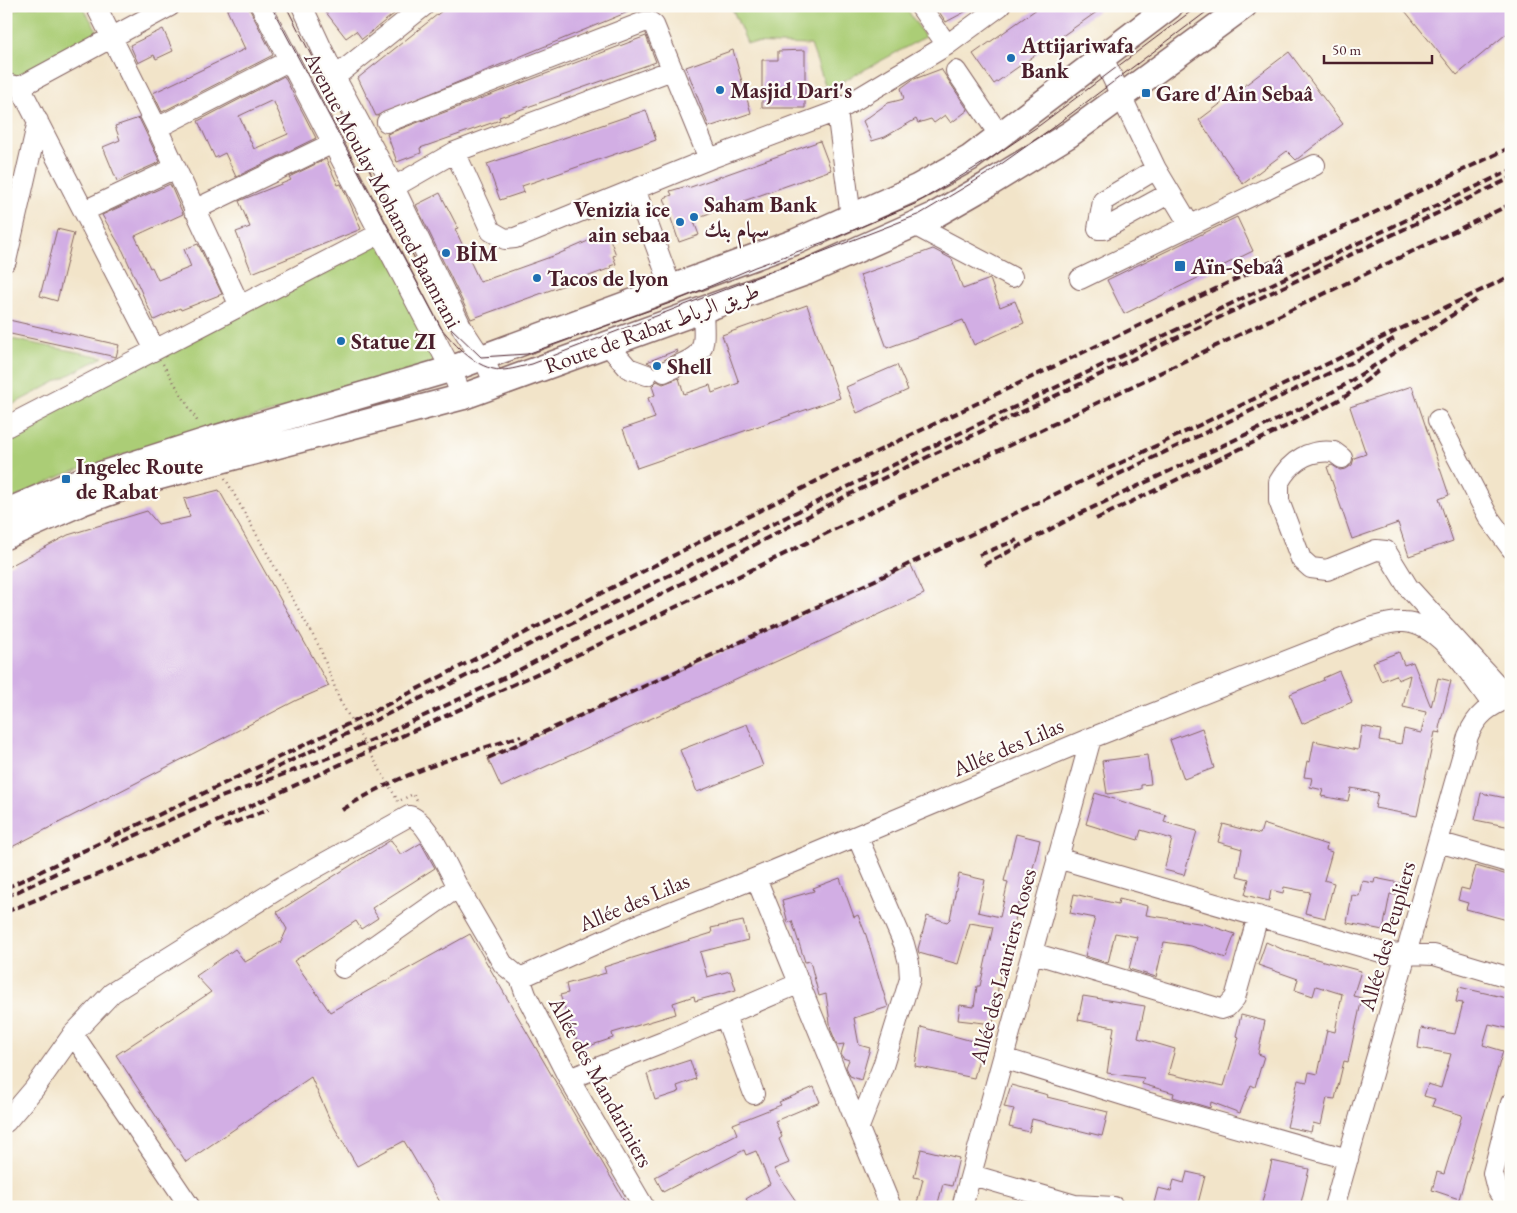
<svg xmlns="http://www.w3.org/2000/svg" width="1517" height="1213" viewBox="0 0 1517 1213" font-family="'EB Garamond',Amiri,serif">
  <style>
    .green { fill: #abcd76; stroke: #7a7650 }
    .building { fill: #d2aee4; fill-rule: evenodd }
    .lines { fill: none; stroke-linecap: round; stroke-linejoin: round }
    .minor-casing { stroke: #856462; stroke-width: 22 }
    .major-casing { stroke: #856462; stroke-width: 28 }
    .path { stroke: #856462; stroke-width: 2.5; stroke-dasharray: 1 4; stroke-linecap: butt }
    .minor { stroke: #fff; stroke-width: 20 }
    .major { stroke: #fff; stroke-width: 25 }
    .tram { stroke: #4a1f2b; stroke-width: 1 }
    .rail { stroke: #4a1f2b; stroke-width: 4; stroke-dasharray: 8 4; stroke-linecap: butt }
    .path-bridge { stroke: #856462; stroke-width: 2.5; stroke-dasharray: 1 4; stroke-linecap: butt }
    .poi-dot { fill: #1f6fb2; stroke: #fdfcf7; stroke-width: 2 }
    .labels { text-anchor: middle; dominant-baseline: central; stroke-width: 4.5; stroke-linejoin: round; paint-order: stroke }
    .poi-label { font-size: 22px; font-weight: bold; fill: #4a1f2b; stroke: #fdfcf7; text-anchor: start }
    .street-label { font-size: 22px; fill: #4a1f2b; stroke: #fdfcf7 }
  </style>
  <rect width="100%" height="100%" fill="#fdfcf7"/>
  <filter id="ink" filterUnits="userSpaceOnUse"><feTurbulence type="fractalNoise" baseFrequency=".02" numOctaves="2"/><feDisplacementMap in="SourceGraphic" scale="10" xChannelSelector="R" yChannelSelector="G"/><feConvolveMatrix kernelMatrix="1 2 1 2 8 2 1 2 1" color-interpolation-filters="sRGB"/></filter>
  <filter id="wash" filterUnits="userSpaceOnUse"><feTurbulence type="fractalNoise" baseFrequency=".0096" numOctaves="4" result="noise"/><feDisplacementMap in="SourceGraphic" scale="20" xChannelSelector="R" yChannelSelector="G"/><feGaussianBlur stdDeviation="1.12" result="paint"/><feColorMatrix in="noise" values="0 0 0 0 0 0 0 0 0 0 0 0 0 0 0 0 0 1.4 0 .05"/><feComposite in="paint" operator="in"/></filter>
  <g filter="url(#wash)">
    <rect width="100%" height="100%" fill="#f2e4c9"/>
    <path class="green" d="M23,6H82L100,35L20,87L6,82V15Z
      M731,6H905L925,37L827,90L811,45L747,43Z
      M380,235L444,367L171,439L63,475L6,502V421Z
      M6,338L103,357L6,408Z"/>
    <g id="blocks">
      <path class="building" d="M235,6H248L273,55L162,112L153,93L245,49L227,10Z
        M321,6H352L357,13L365,6H404L362,39L356,31L346,38Z
        M448,6H640V7L376,116L358,78Z
        M935,6H976L946,22Z
        M1041,6H1105L994,84L973,54Z
        M1401,6H1511V30L1457,75Z
        M163,29L173,51L156,59L154,55L138,63L130,45Z
        M646,36L656,62L499,117L500,120L420,148L421,153L397,162L387,134Z
        M733,50L751,113L709,127L686,67Z
        M805,50V108H762V60H778V51Z
        M1289,52L1343,124L1296,160L1287,151L1243,184L1199,120Z
        M941,69L968,110L951,123L945,115L934,123L931,119L918,123L916,119L885,137L872,141L863,121L888,103L904,99L901,88L912,80Z
        M284,76L316,138L236,177L225,153L215,158L198,121ZM273,100L288,134L254,149L239,116Z
        M646,110L656,140L522,186L524,192L500,200L487,164Z
        M139,118L160,162L117,181L103,147L120,140L115,126Z
        M820,141L831,170L693,219L699,235L679,242L664,198L672,195L670,191L687,186L688,188Z
        M326,159L338,185L341,184L349,201L361,229L252,273L236,232L250,227L239,201L291,180L289,177Z
        M170,184L183,214L135,236L150,268L152,267L158,280L191,267L184,249L198,244L222,294L181,310L180,308L154,320L123,251L102,215Z
        M440,193L458,228L455,229L480,282L556,255L595,238L606,237L607,240L610,239L616,255L613,256L616,264L610,266L611,268L471,319L416,205Z
        M1237,217L1253,251L1124,314L1107,280Z
        M57,229L74,233L57,301L40,296Z
        M933,249L952,259L963,289L990,279L1000,307L1015,301L1024,323L974,345L963,320L887,348L860,275Z
        M807,305L840,398L637,468L623,429L655,418L648,398L655,395L652,386L657,381L663,384L679,378L684,394L710,385L712,393L739,383L722,335Z
        M9,320L119,345L116,357L6,333Z
        M677,350L678,352L654,366L647,362Z
        M897,365L908,390L857,413L846,387Z
        M1412,386L1449,495L1439,499L1453,541L1409,556L1398,523L1352,539L1327,467L1332,465L1340,470L1346,469L1352,465L1354,458L1366,454L1350,407Z
        M219,490L329,686L297,700L6,850V568L68,535L147,511L158,524L190,517L184,499Z
        M911,565L924,594L501,787L488,759Z
        M1399,652L1404,665L1413,662L1431,707L1438,678L1451,681L1439,728L1441,733L1435,732L1417,816L1375,808L1378,793L1351,788L1348,801L1321,796L1323,790L1310,787L1312,778L1304,777L1307,761L1310,762L1314,741L1358,750L1362,726L1381,730L1379,740L1401,744L1404,729L1421,733L1426,712L1403,707L1410,675L1398,680L1396,675L1381,681L1373,662Z
        M1339,671L1352,702L1302,724L1290,694L1324,680L1323,678Z
        M747,724L763,766L697,792L680,750Z
        M1202,728L1214,768L1184,779L1170,740Z
        M1147,755L1151,784L1141,785V789L1107,794L1102,761Z
        M1095,793L1166,815L1164,822L1197,831L1184,875L1164,870L1172,839L1141,830L1138,840L1086,824Z
        M1481,793L1511,799V827L1475,820Z
        M1223,824L1260,834L1263,824L1327,845L1326,850L1332,852L1324,880L1334,883L1325,918L1305,913L1310,892L1284,887L1283,893L1271,890L1269,901L1245,895L1249,879L1237,876L1242,849L1218,842Z
        M1016,834L1040,840L1024,904L1019,903L1003,974H1000L993,1024L958,1020L960,1005L974,1007L977,986H980L993,927L970,923L958,964L919,953L918,949L927,916L947,922L950,919L959,874L985,880L978,912L1000,917L1008,882L1004,881Z
        M391,840L401,855L421,843L435,868L372,908L378,918L361,929L356,921L294,961L330,1012L470,934L628,1207H443L404,1141L357,1166L330,1120L311,1077L186,1162L116,1055L211,992L196,976L235,949L245,962L281,942L287,929L277,912Z
        M1476,866L1511,876V921L1466,909L1468,903L1458,900L1461,888L1469,890Z
        M840,878L854,917L858,915L866,935L888,1007L854,1018L859,1045L870,1048L861,1080L850,1076L846,1067L849,1060L843,1058L841,1054L844,1044L837,1045L831,1030L826,994L819,996L810,961L805,962L792,921L788,923L782,900L814,891L813,888Z
        M1375,878L1404,884L1401,896L1390,894L1383,930L1347,923L1352,895L1359,896L1362,881L1374,883Z
        M1074,894L1118,904L1119,899L1148,906L1146,915L1205,924L1235,934L1226,958L1191,946L1164,942L1156,977L1129,969L1137,937L1115,933L1108,963L1085,956L1095,918L1070,913Z
        M743,921L748,940L700,952L707,977L730,971L736,990L695,1001L694,996L673,1003L676,1014L612,1033L613,1038L580,1049L560,995L568,993L566,984L606,973L604,967L712,933L711,928Z
        M1266,942L1286,951L1361,971L1353,996L1362,998L1348,1062L1344,1061L1335,1099L1327,1098L1321,1125L1313,1123L1311,1132L1287,1127L1298,1080L1307,1082L1309,1072L1318,1074L1327,1030L1335,1032L1342,994L1316,986L1313,996L1295,990L1298,979L1258,965Z
        M1459,987L1511,999V1029L1489,1024L1483,1045L1503,1051L1459,1199L1432,1190L1437,1172L1444,1174L1462,1115L1432,1106L1435,1099L1424,1096L1428,1084L1441,1088L1451,1054L1418,1048L1421,1028L1455,1034L1463,1003L1456,1002Z
        M1083,996L1145,1006L1138,1038L1175,1049L1168,1074L1224,1086L1239,1037L1236,1036L1241,1015L1265,1021L1258,1054L1264,1056L1255,1087L1251,1085L1240,1113L1211,1102L1210,1108L1173,1097L1174,1093L1142,1084L1144,1078L1107,1073L1114,1027L1078,1020Z
        M921,1027L983,1044L974,1078L915,1066Z
        M690,1060L696,1079L677,1086L679,1092L655,1100L647,1074Z
        M1011,1085L1048,1095L1047,1097L1108,1112L1102,1136L1032,1119L1029,1132L1009,1127L1014,1109L1004,1107Z
        M814,1087L820,1102L775,1121L782,1137L779,1139L789,1163L774,1169L800,1207H752L746,1199L770,1184L756,1151L746,1155L744,1150L663,1192L655,1177L737,1134L733,1124L781,1105L779,1102Z
        M921,1149L959,1158L952,1186L943,1184L937,1207H916L923,1179L914,1177Z
        M1272,1161L1309,1169L1300,1207H1261Z
        M1187,1172L1205,1176L1197,1207H1153L1158,1188L1171,1191L1174,1180L1184,1183Z"/>
    </g>
  </g>
  <g filter="url(#ink)">
    <use href="#blocks" fill-opacity="0" stroke="#856462" stroke-width="1"/>
    <g class="lines">
      <defs>
        <path id="minor" d="M96,6L157,128L240,306
          M261,6L451,369L462,397
          M302,6L335,77L394,187L462,328L487,366L495,385
          M920,6L947,45
          M1103,58L1156,169L1189,224
          M956,71L1000,136
          M335,77L424,6
          M6,84L20,87L170,6
          M20,87L155,350
          M837,111L851,217
          M387,122L644,22H650L654,25L709,159
          M157,128L288,61
          M455,152L491,231L505,239L515,238L709,159L837,111L947,45L1000,6
          M1156,169L1103,201L1098,229H1104L1170,193
          M394,187L455,152L672,70
          M635,189L671,287
          M194,210L331,144
          M84,211L175,168
          M914,225L1012,277
          M6,261L38,121
          M1080,279L1315,165
          M608,345L628,368L647,375
          M664,372C706,353 705,356 703,310
          M1438,420L1489,518L1511,548
          M6,427L379,234
          M1342,458L1334,452C1310,449 1291,460 1279,482V501L1301,559L1311,568L1327,570L1376,550L1386,551L1408,587L1509,698
          M857,836L904,944L909,963L910,979L883,1066L859,1127
          M1438,842L1511,863
          M1057,858L1384,953L1434,955L1511,978
          M756,878L891,1207
          M1033,953L1221,1009L1227,1007L1235,998L1258,916
          M343,968L458,887L503,964L520,978
          M520,978L635,926L756,878L1091,738L1370,628C1381,625 1392,621 1404,622C1441,623 1472,678 1493,705
          M520,978L526,995L569,1079L644,1207
          M725,1016L754,1094
          M73,1034L190,1207
          M1003,1058L1146,1102L1348,1159
          M569,1079L663,1042L800,983
          M6,1122L34,1089L73,1034L112,993L283,886L409,816C427,818 449,871 458,887
          M972,1175L1075,1205L1114,1207
          M962,1207L1091,738
          M1334,1207L1468,736C1477,714 1489,706 1511,697
          M1508,1207L1497,1189L1493,1173L1511,1103"/>
        <path id="major" d="M6,512L68,485L209,440L451,369L795,242L918,187L970,158L1170,6
          M6,536L83,502L139,482L462,397L807,272L933,216L987,185L1070,134L1244,6"/>
      </defs>
      <use href="#minor" class="minor-casing"/>
      <use href="#major" class="major-casing"/>
      <path class="path" d="M163,364L199,424
        M225,478L320,648L340,701
        M401,800L413,794L417,801"/>
      <use href="#minor" class="minor"/>
      <use href="#major" class="major"/>
      <path class="tram" d="M271,6L441,328C456,346 476,369 501,370C511,370 523,366 532,364L920,214L990,172L1052,128L1214,6
        M286,6L449,326L481,357L527,354L673,302L755,267L832,239L915,204L988,160L1040,125L1198,6"/>
      <path class="rail" d="M1096,485L1363,357L1395,338
        M1096,519L1328,406L1346,396L1381,369
        M979,555L1017,540
        M984,565L1075,516L1312,403L1343,386L1477,299
        M488,758L886,575L1511,276
        M255,778L448,685L841,490L1511,170
        M342,810C397,774 459,756 521,736
        M223,827L269,809
        M112,846L216,799L325,759L377,738L506,677L846,496L1511,178
        M6,888L373,712L832,473L1511,147
        M6,897L69,867
        M6,912L140,857L573,657L858,518L1511,204"/>
      <path class="path-bridge" d="M340,701L398,801"/>
    </g>
  </g>
  <g class="poi-dot">
    <circle cx="1011" cy="58" r="5"/>
    <circle cx="720" cy="90" r="5"/>
    <rect x="1141" y="88" width="10" height="10" rx="2.5"/>
    <circle cx="694" cy="217" r="5"/>
    <circle cx="680" cy="222" r="5"/>
    <circle cx="446" cy="253" r="5"/>
    <rect x="1174" y="260" width="12" height="12" rx="2.5"/>
    <circle cx="537" cy="278" r="5"/>
    <circle cx="341" cy="341" r="5"/>
    <circle cx="657" cy="366" r="5"/>
    <rect x="61" y="474" width="10" height="10" rx="2.5"/>
  </g>
  <g class="labels">
    <g class="poi-label">
      <text x="1021" y="45">Attijariwafa<tspan x="1021" dy="25">Bank</tspan></text>
      <text x="730" y="90">Masjid Dari's</text>
      <text x="1156" y="93">Gare d'Ain Sebaâ</text>
      <text x="704" y="204">Saham Bank<tspan x="704" dy="25">سهام بنك</tspan></text>
      <text x="670" y="209" text-anchor="end">Venizia ice<tspan x="670" dy="25">ain sebaa</tspan></text>
      <text x="456" y="253">BİM</text>
      <text x="1191" y="266">Aïn-Sebaâ</text>
      <text x="547" y="278">Tacos de lyon</text>
      <text x="351" y="341">Statue ZI</text>
      <text x="667" y="366">Shell</text>
      <text x="76" y="466">Ingelec Route<tspan x="76" dy="25">de Rabat</tspan></text>
    </g>
    <g class="street-label">
      <text transform="translate(383 190) rotate(62)">Avenue Moulay Mohamed Baamrani</text>
      <text transform="translate(652 328) rotate(-20)">Route de Rabat طريق الرباط</text>
      <text transform="translate(1008 747) rotate(-23)">Allée des Lilas</text>
      <text transform="translate(634 902) rotate(-23)">Allée des Lilas</text>
      <text transform="translate(1387 936) rotate(-74)">Allée des Peupliers</text>
      <text transform="translate(1003 966) rotate(-75)">Allée des Lauriers Roses</text>
      <text transform="translate(601 1082) rotate(61)">Allée des Mandariniers</text>
    </g>
  </g>
  <rect width="1517" height="1213" fill="none" stroke="#fdfcf7" stroke-width="25"/>
  <path d="M1324 55v8h108v-8" fill="none" stroke="#4a1f2b" stroke-width="2.5"/>
  <text x="1332" y="55" font-size="15" fill="#4a1f2b" stroke="#fdfcf7" stroke-width="4" paint-order="stroke">50 m</text>
</svg>
